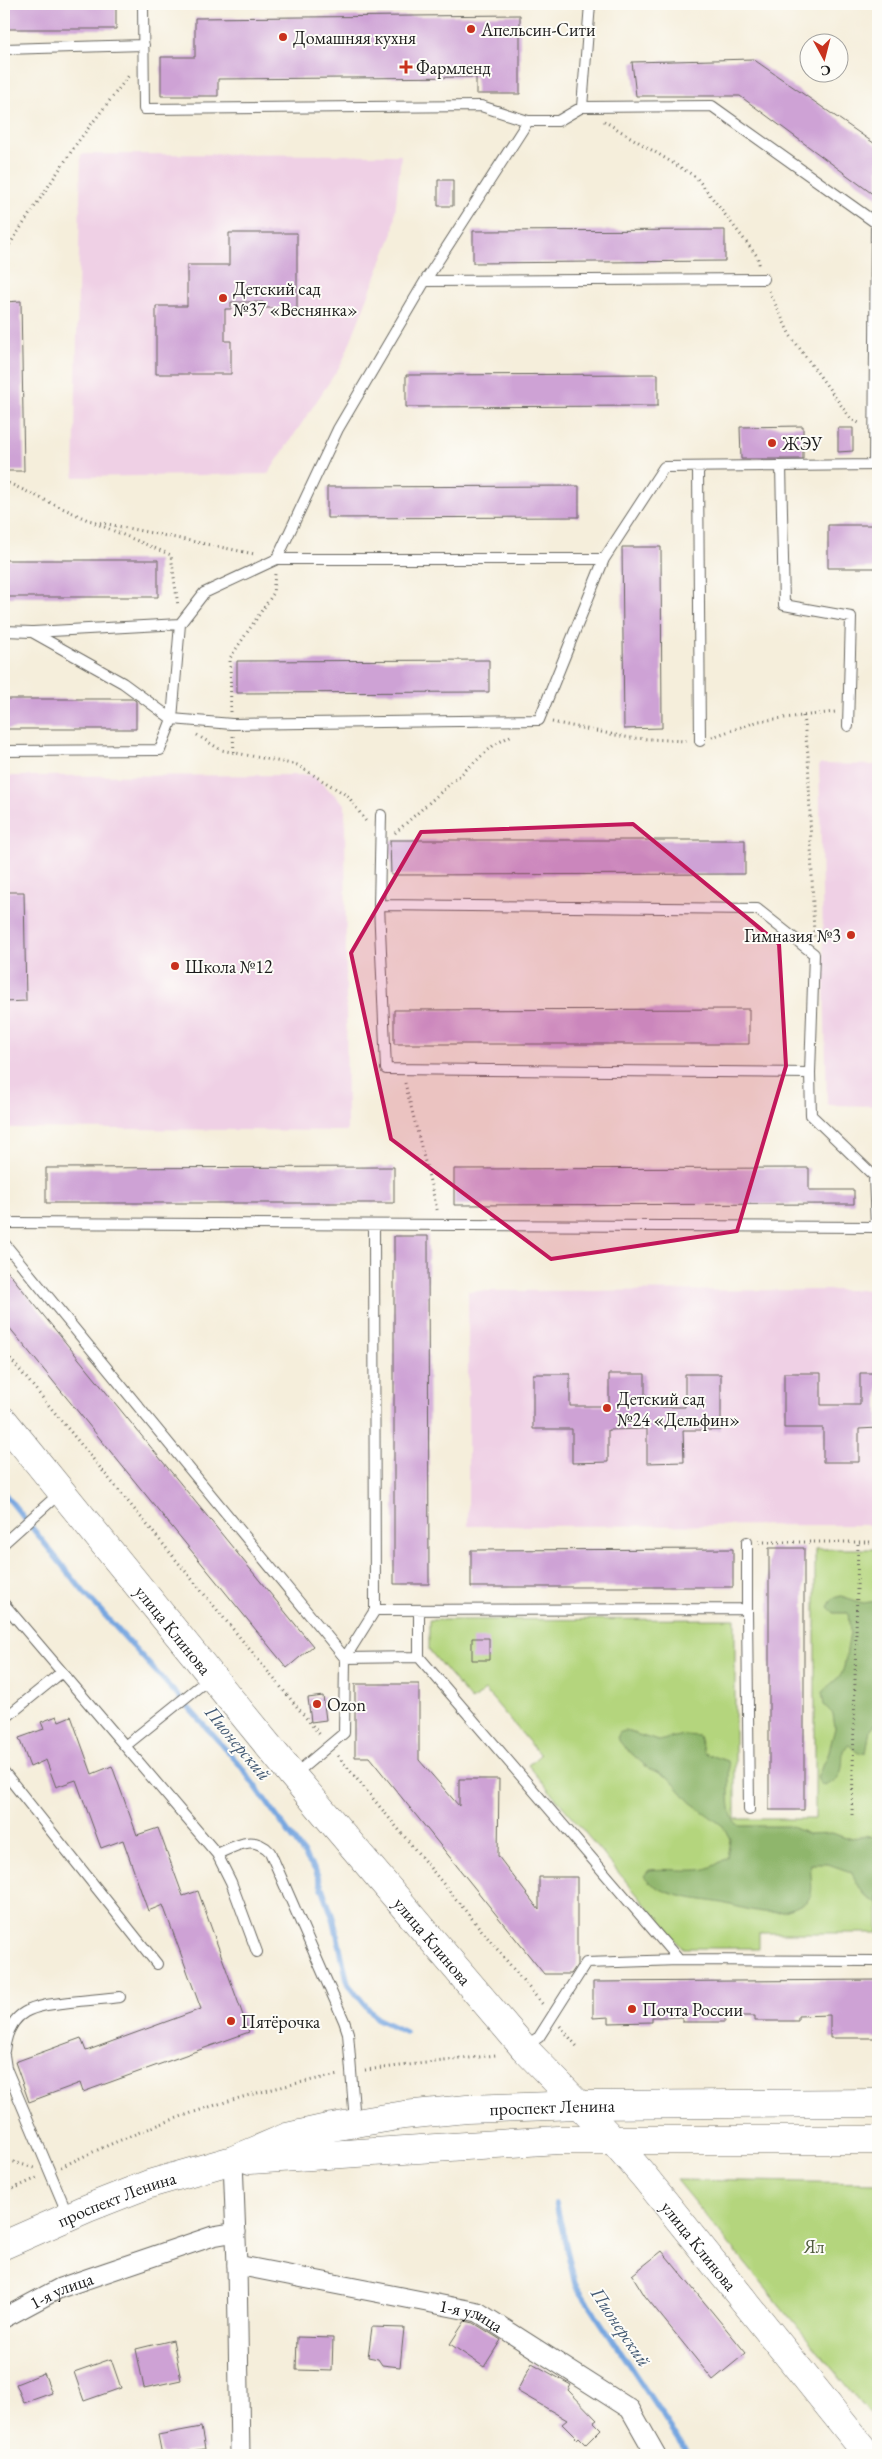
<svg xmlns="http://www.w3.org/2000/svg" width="882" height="2459" viewBox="0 0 882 2459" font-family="'EB Garamond',serif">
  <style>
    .built { fill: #efd0e5 }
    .green { fill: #b4d57d; stroke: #68784c }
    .forest { fill: #8fb66c; stroke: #566944 }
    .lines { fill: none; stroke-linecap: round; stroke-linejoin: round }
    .stream { stroke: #76a6e0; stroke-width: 5.5 }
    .building { fill: #cea2d5 }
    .lane-casing { stroke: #68665f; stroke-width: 12 }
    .street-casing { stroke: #68665f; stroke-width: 21 }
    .secondary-casing { stroke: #68665f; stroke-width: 29 }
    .primary-casing { stroke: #68665f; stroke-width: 29 }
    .path { stroke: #68665f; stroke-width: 3; stroke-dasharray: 1 4; stroke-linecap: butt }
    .lane { stroke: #fff; stroke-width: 10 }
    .street { stroke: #fff; stroke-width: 19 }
    .secondary { stroke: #fff; stroke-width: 28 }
    .primary { stroke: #fff; stroke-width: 28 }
    .marked { fill: #c2185b; fill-opacity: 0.2; stroke: #c2185b; stroke-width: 4; stroke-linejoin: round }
    .poi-dot { fill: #c8321e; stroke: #fdfcf7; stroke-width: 2 }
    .labels { text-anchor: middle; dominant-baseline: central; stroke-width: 4; stroke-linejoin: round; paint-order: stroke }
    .poi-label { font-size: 18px; fill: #1c1c1c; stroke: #fdfcf7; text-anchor: start }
    .street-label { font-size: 18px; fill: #1c1c1c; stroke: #fdfcf7 }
    .park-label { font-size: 18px; fill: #515d3e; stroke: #fdfcf7 }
    .water-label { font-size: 19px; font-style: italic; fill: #445a74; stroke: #fdfcf7 }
  </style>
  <rect width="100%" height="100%" fill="#fdfcf7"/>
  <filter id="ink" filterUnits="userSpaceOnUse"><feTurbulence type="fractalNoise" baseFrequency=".02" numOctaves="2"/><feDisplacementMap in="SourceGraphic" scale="10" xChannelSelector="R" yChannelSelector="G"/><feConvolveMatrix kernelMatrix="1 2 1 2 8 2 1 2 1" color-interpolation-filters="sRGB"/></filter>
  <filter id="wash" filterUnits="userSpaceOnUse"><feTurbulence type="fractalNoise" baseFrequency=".0096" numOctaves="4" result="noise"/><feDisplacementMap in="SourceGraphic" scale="20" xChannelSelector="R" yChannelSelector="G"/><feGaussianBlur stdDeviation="1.12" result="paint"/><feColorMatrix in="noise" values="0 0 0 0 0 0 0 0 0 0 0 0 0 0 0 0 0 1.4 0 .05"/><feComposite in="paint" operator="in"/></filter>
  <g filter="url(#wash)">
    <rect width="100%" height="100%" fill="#f5eedb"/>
    <path class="built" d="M81,154L401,155L393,233L342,363L268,474L74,477Z
      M819,764L878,765V1106L827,1105Z
      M312,775L345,804L347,1131L4,1128V776Z
      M878,1290V1525L468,1526V1291Z"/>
    <path class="green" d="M815,1549H878V1933H759V1948H682L528,1765L540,1755L485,1690L472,1701L429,1650V1620L735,1619V1819H815Z
      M676,2180L878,2183V2424Z"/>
    <path class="forest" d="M841,1596L863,1603L877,1601L878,1620L874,1638L877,1658L874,1684L878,1700V1720L870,1730L866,1753H858L849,1745L843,1750C842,1769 844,1779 824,1786L819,1782L817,1777L828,1755L835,1728L833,1714L824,1705L822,1692L841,1675L844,1667L850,1633L848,1613H834L828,1607L833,1598Z
      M626,1731L658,1741L684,1735L699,1736L704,1753L728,1761C732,1779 723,1817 740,1826H789L808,1834L832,1833L846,1838L878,1836V1904L864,1895L851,1872L828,1864H811C809,1875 816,1893 807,1901C800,1906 787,1911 778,1912C759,1914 740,1907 722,1903C695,1898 662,1898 644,1876L649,1870C666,1868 691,1872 706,1869C713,1867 720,1862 727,1858L730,1839L723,1826L690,1802L668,1777L648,1768L625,1748L617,1738L620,1732Z"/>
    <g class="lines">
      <path class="stream" d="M4,1493L83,1591L240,1765L316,1871L334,1921L348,1984L376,2018L405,2032
        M556,2203L575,2284L689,2455"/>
    </g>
    <g id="blocks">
      <path class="building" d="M4,4H116V29H4Z
        M520,15V94H476V77L218,79V96H161V57H195V18Z
        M753,59L878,146V198L740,96H636L632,62Z
        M438,180H453V206H438Z
        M725,230V261L473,263V231Z
        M229,233H297V308H263V302H231V309H225V341H231V374H156V306H187V265H229Z
        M21,301L24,471H4V302Z
        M658,374V406L406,407V375Z
        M803,426V459H741L740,427Z
        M838,428H853V451L838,452Z
        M579,486V517L327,518V487Z
        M828,525H878V568H828Z
        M622,547H661L662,728L624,729Z
        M4,560H158V597H4Z
        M489,660V692L237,693V661Z
        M4,699H133L136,701V729H4Z
        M390,840H745V874L391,875Z
        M4,892H24L26,1001L4,1002Z
        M749,1009V1044H394V1010Z
        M394,1167V1203H46V1168Z
        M809,1168V1190H854V1204L454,1205V1169Z
        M394,1236H428L429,1584H394Z
        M4,1267L313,1646L287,1668L4,1321Z
        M784,1373H821V1405H860V1373H878V1428L859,1429V1462H823V1428H784Z
        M533,1374H570V1406H609V1374H645V1407H685V1374H721V1430H683L684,1462L647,1463V1429L608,1430V1462L572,1463V1429H533Z
        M769,1548H804V1810H769Z
        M733,1549V1587H471V1550Z
        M472,1638H489V1660H472Z
        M355,1684H419V1760L459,1806V1779H499L498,1856L539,1910V1877H577V1965L571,1974H544L369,1757H355Z
        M323,1696L326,1720L311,1722L308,1698Z
        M57,1716L59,1721L71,1716L92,1774L112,1766L137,1835L158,1828L183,1896L198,1891L249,2032L83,2092L80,2083L29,2102L15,2062L81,2038L86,2051L201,2009L163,1905L148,1911L123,1840L101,1848L76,1780L56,1787L46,1760L30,1767L19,1738L44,1729L41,1722Z
        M878,1980V2038H830V2015L798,2016V2021H755V2016H725V2022H682V2017H652V2022L609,2023V2017L593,2018V1982Z
        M662,2251L746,2353L713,2380L645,2296L632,2275Z
        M465,2321L474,2323L501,2340L484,2367L450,2344Z
        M372,2327L404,2328L400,2367L382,2365L378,2359L368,2357Z
        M297,2337L333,2338L332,2371L296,2370Z
        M173,2340L181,2380L144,2388L136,2349Z
        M111,2359L121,2388L84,2401L74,2372Z
        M532,2363L571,2385L568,2390L597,2420L594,2422L601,2429L586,2444L579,2437L577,2439L562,2424L567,2420L517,2391Z
        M44,2373L52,2393L24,2403L16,2384Z
        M201,2427L205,2449L162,2455L158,2435Z"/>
    </g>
  </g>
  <g filter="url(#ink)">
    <use href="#blocks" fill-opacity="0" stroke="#68665f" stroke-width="1"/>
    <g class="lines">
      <defs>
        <path id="lane" d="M143,4L144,109L481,106L528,121
          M4,49L144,45
          M582,107L590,4
          M425,281L764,279
          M781,466L784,605L851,617L848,726
          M698,467L700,741
          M277,559H604L664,467L878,465
          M4,631L32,632L123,683L172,719L232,724L539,720L604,559
          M33,632L180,624
          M4,751L160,750L172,719L180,624L204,593L277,559L338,429L425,281L528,121H558L582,107L712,106L876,223L874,465
          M381,815L379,905L386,1069L810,1073
          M379,905L757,909L814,954L810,1073L811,1115L874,1176L876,1227
          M4,1223L878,1227
          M4,1243L345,1658L375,1610L374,1225
          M4,1543L61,1492
          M4,1604L125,1746L211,1677
          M747,1609L749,1810
          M375,1610L747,1609V1542
          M419,1610V1657L679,1960L878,1961
          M4,1719L62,1672
          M125,1746L217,1854L231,1882L257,1952
          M4,1772L157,1964
          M294,1775L344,1733L345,1658L419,1657
          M217,1854C236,1846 253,1834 270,1852L344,2021L348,2033L355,2122
          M524,2047L539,2037L586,1963L679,1960
          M4,2051C9,2008 34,2006 70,2002C87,2000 103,1999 120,1997
          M4,2055L6,2068L68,2215"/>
        <g id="street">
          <path d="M233,2160L237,2265L240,2455"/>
          <path id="s1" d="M237,2265L478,2312L630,2409L656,2455"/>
          <path id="s2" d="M4,2318L60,2288L213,2236L236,2232"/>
        </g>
        <g id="secondary">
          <path id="s3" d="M4,1421L293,1776L524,2048L612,2139L643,2175L868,2455"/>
        </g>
        <g id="primary">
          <path d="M250,2160L558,2140H878"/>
          <path id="s4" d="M4,2245L88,2208L149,2184L233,2160L287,2137L332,2127L404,2115L467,2109L579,2105L878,2103"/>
        </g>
      </defs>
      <use href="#lane" class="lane-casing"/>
      <use href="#street" class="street-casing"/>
      <use href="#secondary" class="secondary-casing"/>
      <use href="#primary" class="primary-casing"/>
      <path class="path" d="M604,121L696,177L757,256L760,267
        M4,253L77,143L130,74
        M769,291L790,335L851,419L861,424
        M4,481L88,520L254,554
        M95,523L171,555L178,606
        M231,712L230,658L273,594L275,574
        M803,716L808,754L814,937
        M552,722L630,738L687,741
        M197,735L221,750L297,765L348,796L367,823
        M233,736L234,752
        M712,737L759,721L835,712
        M395,833L494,745L512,735
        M405,1083L438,1213
        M4,1351L321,1736
        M759,1542H878
        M338,1756L544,2006
        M852,1815L858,1543
        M560,2026L579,2049
        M365,2070L496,2055
        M4,2159L34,2168
        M61,2167C150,2124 241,2092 339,2075
        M4,2193L39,2177"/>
      <use href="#lane" class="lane"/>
      <use href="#street" class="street"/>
      <use href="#secondary" class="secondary"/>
      <use href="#primary" class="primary"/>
    </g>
  </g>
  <path class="marked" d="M633,824L779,944L786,1066L737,1231L551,1259L391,1139L351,953L421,832Z"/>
  <g class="poi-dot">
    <circle cx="471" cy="29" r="5"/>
    <circle cx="283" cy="37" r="5"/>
    <path d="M403.5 59.5h5v5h5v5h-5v5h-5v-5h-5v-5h5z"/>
    <circle cx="223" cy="298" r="5"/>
    <circle cx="772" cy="443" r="5"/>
    <circle cx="851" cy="935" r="5"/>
    <circle cx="175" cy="966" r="5"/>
    <circle cx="607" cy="1408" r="5"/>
    <circle cx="317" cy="1704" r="5"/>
    <circle cx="632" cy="2009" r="5"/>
    <circle cx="231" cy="2021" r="5"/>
  </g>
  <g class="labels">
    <g class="poi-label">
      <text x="481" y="29">Апельсин-Сити</text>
      <text x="293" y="37">Домашняя кухня</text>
      <text x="416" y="67">Фармленд</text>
      <text x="233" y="288">Детский сад<tspan x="233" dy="21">№37 «Веснянка»</tspan></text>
      <text x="782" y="443">ЖЭУ</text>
      <text x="841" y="935" text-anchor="end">Гимназия №3</text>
      <text x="185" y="966">Школа №12</text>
      <text x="617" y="1398">Детский сад<tspan x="617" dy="21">№24 «Дельфин»</tspan></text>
      <text x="327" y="1704">Ozon</text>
      <text x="642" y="2009">Почта России</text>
      <text x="241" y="2021">Пятёрочка</text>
    </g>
    <g class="street-label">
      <text stroke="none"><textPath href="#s3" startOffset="269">улица Клинова</textPath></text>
      <text stroke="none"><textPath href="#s3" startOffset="674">улица Клинова</textPath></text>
      <text stroke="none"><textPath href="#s4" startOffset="571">проспект Ленина</textPath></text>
      <text stroke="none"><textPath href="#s4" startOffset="122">проспект Ленина</textPath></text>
      <text stroke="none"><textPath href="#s3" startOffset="1079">улица Клинова</textPath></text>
      <text stroke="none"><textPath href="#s2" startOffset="64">1-я улица</textPath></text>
      <text stroke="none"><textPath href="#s1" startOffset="240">1-я улица</textPath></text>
    </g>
    <g class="park-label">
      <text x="814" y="2246">Ял</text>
    </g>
    <g class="water-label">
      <text transform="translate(238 1743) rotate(50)">Пионерский</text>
      <text transform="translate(621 2327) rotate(56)">Пионерский</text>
    </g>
  </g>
  <rect width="882" height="2459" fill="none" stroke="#fdfcf7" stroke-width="20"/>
  <g transform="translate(824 58) rotate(173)"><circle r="24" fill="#fdfcf7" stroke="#a3a29f"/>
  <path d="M0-4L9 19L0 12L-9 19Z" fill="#c8321e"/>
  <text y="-8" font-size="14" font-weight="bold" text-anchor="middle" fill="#1c1c1c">С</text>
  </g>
</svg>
